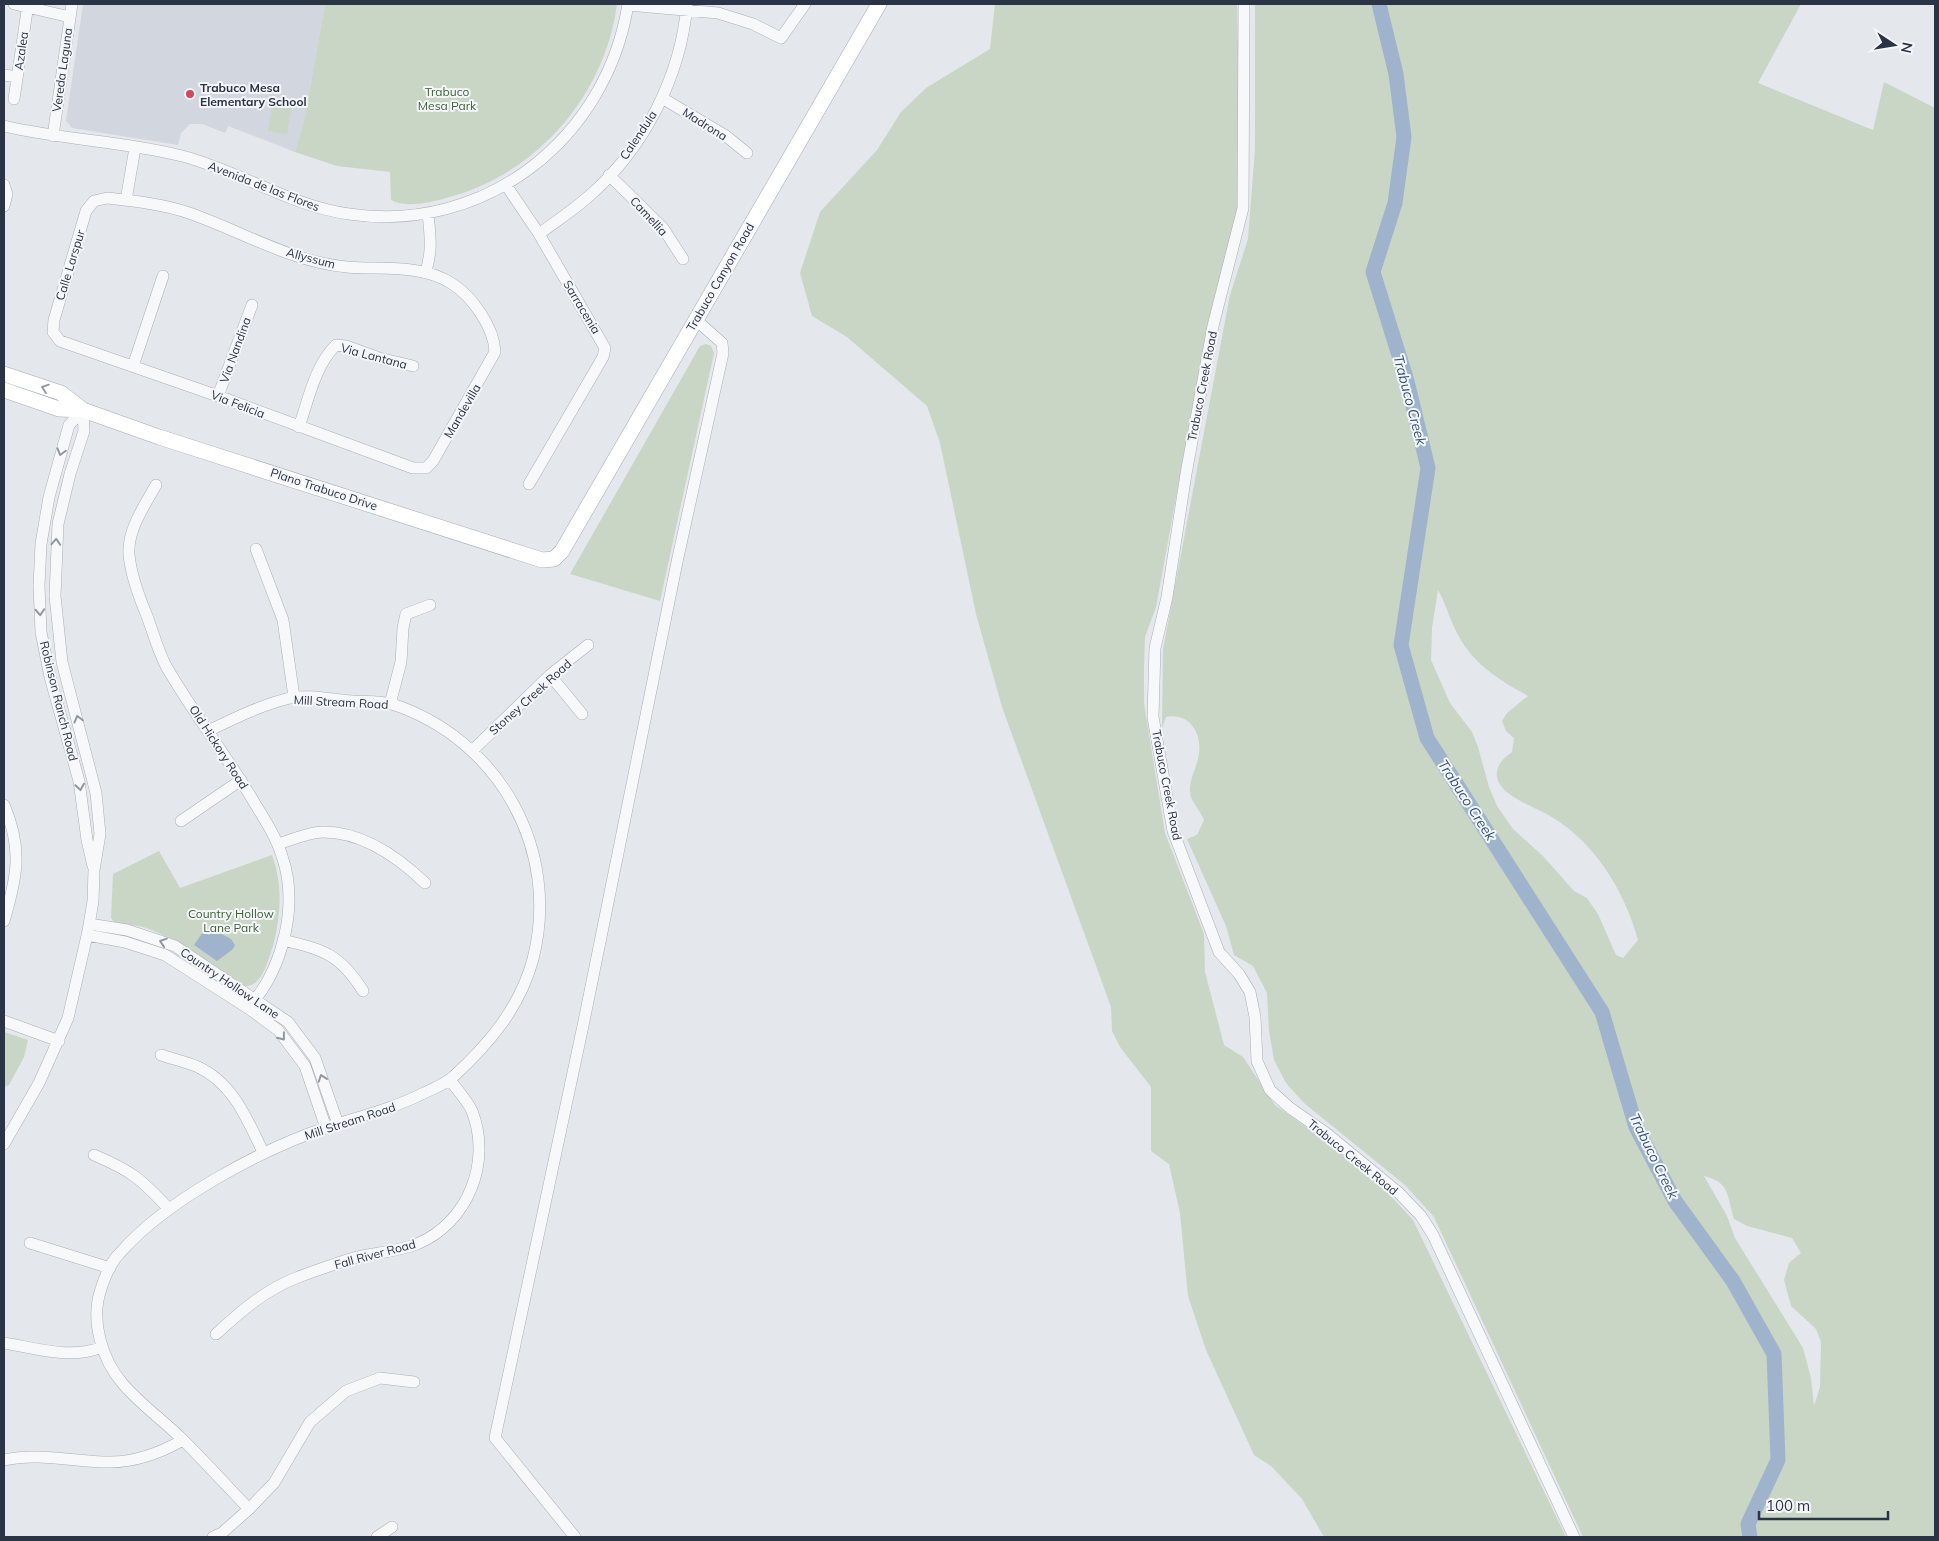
<svg xmlns="http://www.w3.org/2000/svg" width="1939" height="1541" viewBox="0 0 1939 1541" font-family="Mulish,sans-serif">
  <style>
    .built { fill: #d2d6de }
    .green { fill: #c9d6c5; fill-rule: evenodd }
    .water { fill: #9fb4cc }
    .lines { fill: none; stroke-linecap: round; stroke-linejoin: round }
    .river { stroke: #9fb4cc; stroke-width: 15 }
    .minor-casing { stroke: #a9aeb7; stroke-width: 12 }
    .major-casing { stroke: #a3abb8; stroke-width: 16 }
    .minor { stroke: #f7f8fa; stroke-width: 11 }
    .major { stroke: #fff; stroke-width: 15 }
    .oneway { stroke: #959aa2 }
    .oneway2 { stroke: #9196a0 }
    .poi-dot { fill: #d1495b; stroke: #f4f6f9; stroke-width: 2 }
    .labels { text-anchor: middle; dominant-baseline: central; stroke-width: 4; stroke-linejoin: round; paint-order: stroke }
    .street-label { font-size: 12px; fill: #2b3445; stroke: #f4f6f9 }
    .poi-label { font-size: 12px; font-weight: bold; fill: #2b3445; stroke: #f4f6f9; text-anchor: start }
    .park-label { font-size: 12px; fill: #3f6138; stroke: #f4f6f9 }
    .water-label { font-size: 14px; font-style: italic; fill: #34527a; stroke: #f4f6f9 }
  </style>
  <rect width="100%" height="100%" fill="#e4e7ec"/>
  <path class="built" d="M83,4H325L305,117L295,152L228,126L225,133L203,124H190L181,133L178,145L72,128L66,121Z"/>
  <path class="green" d="M325,4H617C605,96 536,175 446,198C429,203 405,208 391,200L390,172L337,166L295,152L305,117Z
    M995,4H1237L1240,137L1239,213L1203,350L1165,558L1156,607L1145,637L1144,667V703L1165,833L1204,934L1205,972L1224,1045L1243,1057L1275,1105L1327,1142L1389,1194L1413,1220L1566,1537H1324L1302,1499L1271,1466L1254,1455L1206,1350L1188,1296L1180,1213L1169,1164L1151,1151V1087L1120,1047L1112,1031L1111,1007L1002,707L976,614L940,443L927,406L847,337L812,316L800,273L820,212L877,150L901,112L926,88L990,49Z
    M1255,4H1801L1758,83L1873,130L1884,82L1935,108V1537H1583L1434,1217L1405,1185L1304,1103L1286,1083L1274,1060L1269,1031L1267,993L1253,966L1234,955L1226,926L1187,839L1197,835L1204,820C1201,812 1193,803 1191,797C1187,785 1195,771 1198,759C1204,736 1191,712 1166,717L1162,728L1163,649L1230,295L1248,239L1255,149ZM1438,590C1445,602 1449,617 1455,629C1471,663 1496,678 1528,696L1507,713L1502,721L1506,731L1514,738L1512,752C1500,760 1491,772 1501,786C1512,800 1535,807 1550,816C1595,842 1625,892 1638,940L1623,958L1616,955L1598,914L1587,898L1574,891L1543,856L1513,829L1497,806L1489,787L1478,747L1472,732L1450,703L1431,660L1432,628ZM1704,1176C1730,1182 1727,1196 1734,1219L1747,1226L1792,1238L1801,1253L1789,1263L1784,1280L1791,1306L1816,1329L1821,1342L1820,1387L1814,1406L1811,1378L1803,1348L1735,1238L1727,1216Z
    M273,100L292,103L287,134L268,131Z
    M706,344L711,346L714,353L660,601L570,574L700,346Z
    M159,851L180,888L272,855C283,885 281,915 273,946C269,957 263,985 247,986C236,987 224,972 215,966C195,954 174,939 152,930C140,925 127,925 114,922L111,918L113,874Z
    M4,1032L28,1040L24,1057L9,1085L4,1087Z"/>
  <path class="water" d="M214,930L231,939L235,945L233,949L217,961L194,945L203,932L209,935Z"/>
  <g class="lines">
    <path class="river" d="M1379,4L1396,74L1404,137L1395,203L1373,272L1407,381L1428,468L1401,645L1427,738L1602,1012L1636,1127L1675,1201L1733,1281L1774,1354L1778,1460L1748,1524L1750,1537"/>
    <defs>
      <path id="minor" d="M14,4L70,17
        M1244,4L1243,208L1213,326L1186,474L1167,597L1155,648L1153,717L1173,831L1219,952L1239,974L1250,992L1255,1017L1257,1061L1270,1090L1290,1108L1326,1133L1399,1193L1421,1216L1433,1235L1574,1537
        M628,5L718,13L753,24L781,38L805,4
        M4,75L17,77
        M662,98L726,136L747,153
        M14,99L28,4
        M4,126C62,140 124,141 182,156C240,171 290,206 349,214C486,234 607,138 628,4
        M53,136L72,4
        M609,175L663,228L683,259
        M4,185L7,194L4,206
        M506,185L539,234L605,348L603,357L529,484
        M107,198C134,201 163,204 189,213C241,231 291,262 347,267C381,270 421,264 451,283C472,296 494,327 495,352L433,461L426,468H413L218,396L60,341L53,332L54,320L86,211L94,201Z
        M126,200L135,148
        M539,234C555,222 572,211 588,197C643,150 681,77 687,4
        M425,273C433,252 430,235 428,213
        M133,366L163,276
        M218,396L252,305
        M83,410L69,425L49,497L41,544L39,586L41,632L50,677L79,781L87,840L93,866
        M299,427C308,401 315,365 336,345L346,346L379,358L413,366
        M156,485C145,505 127,530 129,555C131,575 139,597 147,616C153,632 158,651 166,666C193,713 227,756 254,802C265,820 276,837 282,856C299,905 283,970 248,1008
        M256,549L283,620L294,697
        M550,675L582,714
        M390,704L401,662L403,628L406,614L430,605
        M208,731C235,718 261,705 290,698C309,694 333,700 352,701C364,702 380,701 392,704C499,739 561,850 533,959C520,1007 490,1043 454,1076C446,1084 434,1088 424,1093C392,1109 362,1116 328,1127C262,1149 166,1200 120,1253C111,1262 105,1276 101,1289C90,1320 102,1360 123,1384C141,1405 164,1421 183,1440C206,1463 227,1486 249,1509
        M473,750L550,675L588,645
        M4,805C23,849 17,877 4,921
        M181,821L241,780
        M278,844C291,840 309,832 323,832C362,832 398,857 425,883
        M89,924L127,930L175,946L288,1022L315,1058L338,1124
        M87,935L125,942L165,955L248,1008L278,1030L305,1066L326,1128
        M283,940C324,950 340,954 363,991
        M4,1021L59,1041
        M161,1055C173,1059 186,1062 198,1067C233,1083 247,1119 263,1152
        M4,1144L39,1083L68,1018L88,931L93,901L94,870L100,834L96,793L62,662L55,596L58,524L70,474L84,431L83,410
        M94,1155C132,1171 141,1179 169,1209
        M30,1243L110,1268
        M216,1334C240,1312 265,1290 296,1278C314,1271 332,1265 350,1259C372,1253 396,1252 417,1244C468,1223 492,1162 472,1111C467,1100 457,1090 450,1080
        M4,1343C36,1348 71,1360 102,1347
        M4,1460C39,1452 74,1462 110,1462C137,1462 160,1453 183,1440
        M213,1537L222,1533L249,1509L274,1483L310,1422L346,1391L380,1378L414,1382
        M377,1537L392,1527
        M575,1537L495,1438L584,1021L677,562L723,353L722,343L695,319"/>
      <path id="major" d="M4,374L61,393L83,410
        M4,390L59,409L83,410L159,437L542,560L554,559L562,551L879,4"/>
    </defs>
    <use href="#minor" class="minor-casing"/>
    <use href="#major" class="major-casing"/>
    <use href="#minor" class="minor"/>
    <use href="#major" class="major"/>
  </g>
  <defs><path id="oneway-chevron" d="M-2-3.5L2.5 0L-2 3.5" fill="none" stroke-width="1.6" stroke-linecap="round" stroke-linejoin="round" transform="scale(1.25)"/></defs>
  <use class="oneway" href="#oneway-chevron" transform="translate(45 388) rotate(-161)"/>
  <g class="oneway2">
    <use href="#oneway-chevron" transform="translate(61 452) rotate(106)"/>
    <use href="#oneway-chevron" transform="translate(56 542) rotate(-86)"/>
    <use href="#oneway-chevron" transform="translate(40 612) rotate(87)"/>
    <use href="#oneway-chevron" transform="translate(78 719) rotate(-105)"/>
    <use href="#oneway-chevron" transform="translate(80 787) rotate(81)"/>
    <use href="#oneway-chevron" transform="translate(163 942) rotate(-162)"/>
    <use href="#oneway-chevron" transform="translate(282 1037) rotate(52)"/>
    <use href="#oneway-chevron" transform="translate(322 1078) rotate(-109)"/>
  </g>
  <circle class="poi-dot" cx="190" cy="94" r="5"/>
  <g class="labels">
    <g class="street-label">
      <text transform="translate(21 51) rotate(-82)">Azalea</text>
      <text transform="translate(62 70) rotate(-82)">Vereda Laguna</text>
      <text transform="translate(705 124) rotate(32)">Madrona</text>
      <text transform="translate(638 135) rotate(-56)">Calendula</text>
      <text transform="translate(264 186) rotate(21)">Avenida de las Flores</text>
      <text transform="translate(649 216) rotate(47)">Camellia</text>
      <text transform="translate(311 258) rotate(15)">Allyssum</text>
      <text transform="translate(70 265) rotate(-73)">Calle Larspur</text>
      <text transform="translate(720 277) rotate(-60)">Trabuco Canyon Road</text>
      <text transform="translate(582 307) rotate(59)">Sarracenia</text>
      <text transform="translate(235 350) rotate(-70)">Via Nandina</text>
      <text transform="translate(374 356) rotate(15)">Via Lantana</text>
      <text transform="translate(1202 386) rotate(-79)">Trabuco Creek Road</text>
      <text transform="translate(238 404) rotate(21)">Via Felicia</text>
      <text transform="translate(462 411) rotate(-60)">Mandevilla</text>
      <text transform="translate(324 489) rotate(18)">Plano Trabuco Drive</text>
      <text transform="translate(530 697) rotate(-42)">Stoney Creek Road</text>
      <text transform="translate(59 701) rotate(76)">Robinson Ranch Road</text>
      <text transform="translate(341 702) rotate(3)">Mill Stream Road</text>
      <text transform="translate(219 747) rotate(57)">Old Hickory Road</text>
      <text transform="translate(1167 785) rotate(79)">Trabuco Creek Road</text>
      <text transform="translate(230 983) rotate(34)">Country Hollow Lane</text>
      <text transform="translate(350 1121) rotate(-18)">Mill Stream Road</text>
      <text transform="translate(1353 1157) rotate(39)">Trabuco Creek Road</text>
      <text transform="translate(375 1254) rotate(-15)">Fall River Road</text>
    </g>
    <g class="poi-label">
      <text x="200" y="87">Trabuco Mesa<tspan x="200" dy="14">Elementary School</tspan></text>
    </g>
    <g class="park-label">
      <text x="447" y="91">Trabuco<tspan x="447" dy="14">Mesa Park</tspan></text>
      <text x="231" y="913">Country Hollow<tspan x="231" dy="14">Lane Park</tspan></text>
    </g>
    <g class="water-label">
      <text transform="translate(1410 400) rotate(75)">Trabuco Creek</text>
      <text transform="translate(1467 800) rotate(57)">Trabuco Creek</text>
      <text transform="translate(1654 1156) rotate(64)">Trabuco Creek</text>
    </g>
  </g>
  <rect width="1939" height="1541" fill="none" stroke="#2b3445" stroke-width="10"/>
  <g transform="translate(1894 45) rotate(102)" stroke="#f4f6f9" stroke-width="4" paint-order="stroke">
  <path d="M0-4L9 19L0 12L-9 19Z" fill="#2b3445"/>
  <text y="-8" font-size="14" font-weight="bold" text-anchor="middle" fill="#2b3445">N</text>
  </g>
  <path d="M1759 1511v8h129v-8" fill="none" stroke="#2b3445" stroke-width="2.5"/>
  <text x="1766" y="1511" font-size="15" fill="#2b3445" stroke="#f4f6f9" stroke-width="4" paint-order="stroke">100 m</text>
</svg>
